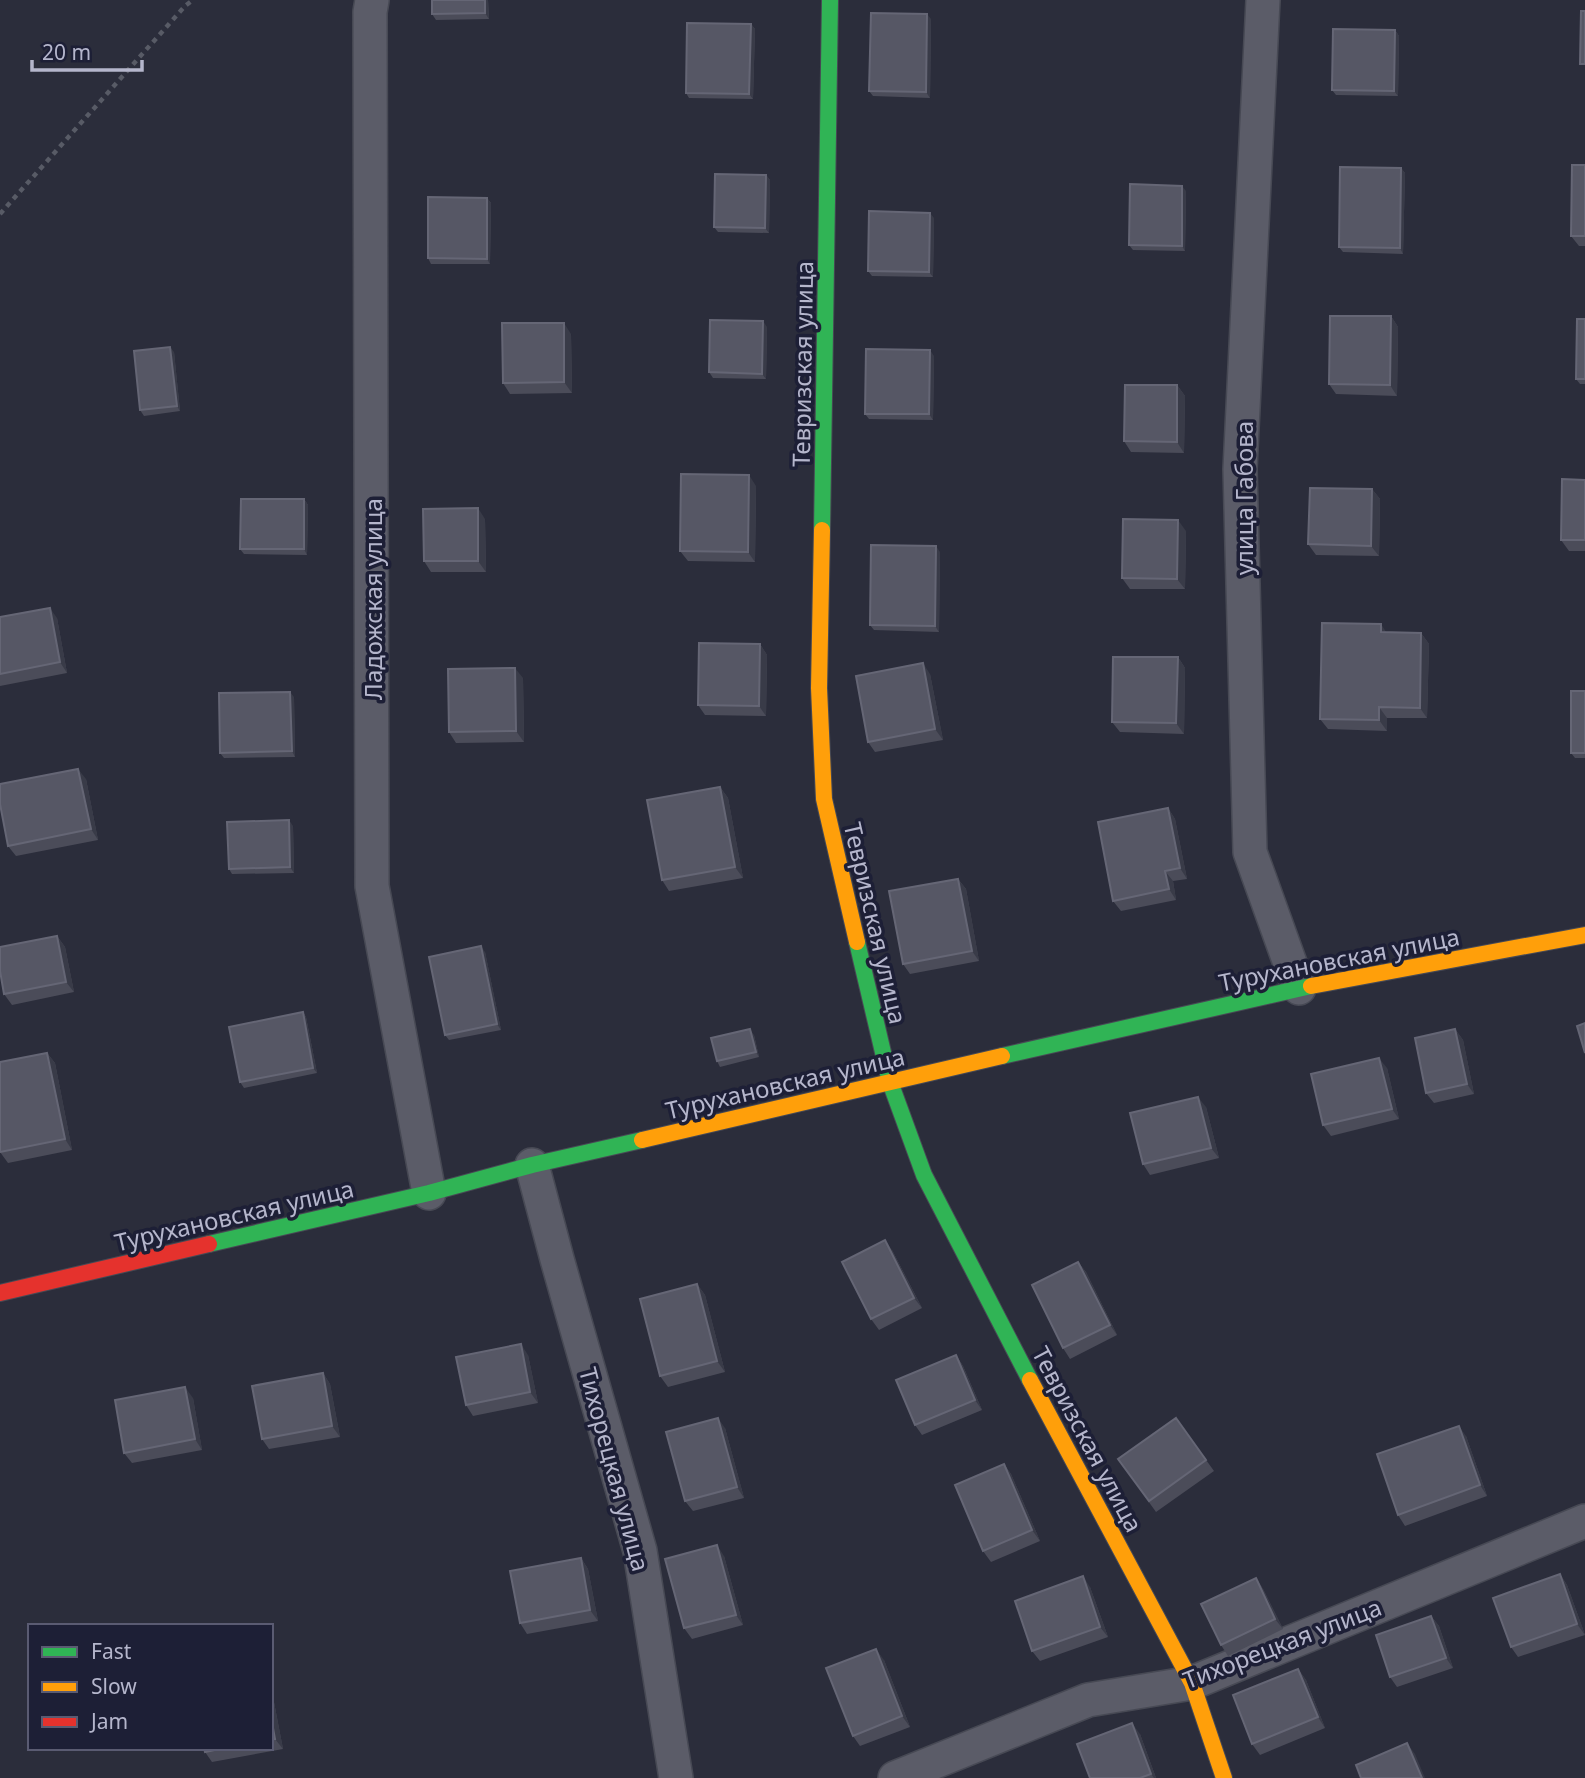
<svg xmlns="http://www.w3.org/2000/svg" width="1585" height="1778" viewBox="0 0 1585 1778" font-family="'Noto Sans',sans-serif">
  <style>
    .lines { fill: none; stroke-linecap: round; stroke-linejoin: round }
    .street-casing { stroke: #474954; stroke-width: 36 }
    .fast-casing { stroke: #474954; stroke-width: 18 }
    .slow-casing { stroke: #474954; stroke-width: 18 }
    .jam-casing { stroke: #474954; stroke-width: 18 }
    .path { stroke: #585b66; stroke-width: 4.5; stroke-dasharray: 5 5; stroke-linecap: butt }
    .street { stroke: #5b5c68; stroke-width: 33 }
    .fast { stroke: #30b455; stroke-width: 16 }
    .slow { stroke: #ff9f0a; stroke-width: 16 }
    .jam { stroke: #e5322d; stroke-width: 16 }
    .wall { fill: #4b4c59 }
    .shaded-wall { fill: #393b48 }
    .building { fill: #565765; stroke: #656675; stroke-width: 2 }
    .labels { text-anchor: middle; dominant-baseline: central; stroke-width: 7; stroke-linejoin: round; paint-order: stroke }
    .street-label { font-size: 24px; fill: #b5b6cc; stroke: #1d1f36 }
  </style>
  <rect width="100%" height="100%" fill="#2b2d3b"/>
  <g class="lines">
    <defs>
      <path id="street" d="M372,0L370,12L372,886L429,1193
        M1263,0L1240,469L1250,852L1299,988
        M532,1165L557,1259L640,1551L676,1778
        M895,1778L1088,1700L1192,1683L1585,1521"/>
      <path id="fast" d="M822,530L830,0
        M857,942L890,1082L924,1175L1030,1380
        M1002,1056L1311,986
        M209,1244L429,1193L532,1165L642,1140"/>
      <path id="slow" d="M822,530L819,688L824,799L857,942
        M1311,986L1585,935
        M642,1140L1002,1056
        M1030,1380L1192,1683L1224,1778"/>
      <path id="jam" d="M0,1293L209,1244"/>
    </defs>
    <use href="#street" class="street-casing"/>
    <use href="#fast" class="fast-casing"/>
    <use href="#slow" class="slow-casing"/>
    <use href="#jam" class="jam-casing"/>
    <path class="path" d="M0,214L185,6L193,0"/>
    <use href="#street" class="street"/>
    <use href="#fast" class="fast"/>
    <use href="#slow" class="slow"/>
    <use href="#jam" class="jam"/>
  </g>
  <path class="wall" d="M488,0L489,19L436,20L432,14Z
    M931,19L930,98L873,96L869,91Z
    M751,24L755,29L753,99L689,98L686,93Z
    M1395,30L1399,36L1398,96L1336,95L1332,90Z
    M1585,165V246H1579L1571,236Z
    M1401,168L1405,173L1403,254L1343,252L1339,247Z
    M766,175L770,180L769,233L718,232L714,227Z
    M1186,191L1185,251L1133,250L1129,245Z
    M487,198L491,203L490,264H431L428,258Z
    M934,218L933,277L872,276L868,271Z
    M1391,316L1398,327L1397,396L1336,394L1329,384Z
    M1585,319V384H1580L1576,379Z
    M767,327L766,379L713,378L709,372Z
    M571,334L572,393L510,394L503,383Z
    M174,352L180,411L144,416L140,410Z
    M934,356L933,420L869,419L865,414Z
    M1177,385L1185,396L1184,453L1131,452L1124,441Z
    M1585,480V551H1569L1561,540Z
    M756,486L755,562L688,561L680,551Z
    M1372,489L1380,499L1379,556L1316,555L1308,544Z
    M304,499L308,505L307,555L244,554L240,549Z
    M485,519L486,572H431L424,561Z
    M1186,531L1185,589H1130L1122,578Z
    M940,552L939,632L874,630L870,625Z
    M0,617L57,618L67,673L0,686Z
    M1386,632L1421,633L1429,644L1427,718H1387V731L1328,729L1320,719Z
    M760,644L767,655L766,716L705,715L698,705Z
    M1178,657L1185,668L1184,734L1120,732L1112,722Z
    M930,674L943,740L875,752L868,742Z
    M523,678L524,742L456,743L449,732Z
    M1585,691V758H1575L1571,753Z
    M294,697L295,757L224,758L220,753Z
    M86,779L98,840L16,856L8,846Z
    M720,787L728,798L743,878L669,891L662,880Z
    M1168,808L1175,819L1187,879L1173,881L1176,900L1121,911L1113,901Z
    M293,826L294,873L232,874L229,869Z
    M958,879L966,889L979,961L910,974L903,964Z
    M57,936L65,947L74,992L12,1005L4,994Z
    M485,952L501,1030L449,1040L445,1035Z
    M303,1012L306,1017L317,1073L244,1088L240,1082Z
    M1455,1029L1463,1040L1474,1094L1434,1103L1426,1093Z
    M754,1035L759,1057L720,1067L717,1061Z
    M47,1053L55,1063L72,1150L8,1163L0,1152Z
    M1387,1068L1399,1119L1331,1136L1323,1125Z
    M1206,1107L1219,1158L1150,1175L1143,1164Z
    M892,1250L922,1308L879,1330L871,1319Z
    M1078,1262L1086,1272L1117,1335L1070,1359L1063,1348Z
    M697,1284L705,1295L725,1372L668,1387L660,1376Z
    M528,1355L538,1403L473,1416L466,1405Z
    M956,1355L963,1366L982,1410L922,1435L915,1425Z
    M323,1373L330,1384L340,1437L269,1449L262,1439Z
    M193,1398L202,1450L132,1463L124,1453Z
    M1176,1418L1214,1471L1156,1512L1118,1459Z
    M725,1428L744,1498L693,1511L685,1501Z
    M1466,1436L1487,1496L1405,1526L1398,1515Z
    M1004,1464L1011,1474L1040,1541L991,1562L983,1551Z
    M724,1556L743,1625L692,1639L684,1628Z
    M581,1558L588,1569L598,1621L527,1634L520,1623Z
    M1560,1574L1567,1585L1585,1635L1518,1657L1511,1647Z
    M1256,1578L1263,1589L1283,1629L1228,1656L1221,1645Z
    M1090,1587L1108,1637L1040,1661L1032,1651Z
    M1431,1616L1439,1626L1453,1668L1397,1687L1390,1677Z
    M884,1660L910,1727L860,1746L853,1736Z
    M1298,1669L1306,1680L1325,1728L1260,1755L1252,1744Z
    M271,1694L273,1697L283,1749L212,1762L205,1752L204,1748H271Z
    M1140,1734L1156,1778H1090Z"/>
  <path class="shaded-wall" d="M485,0H488L489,19L485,13Z
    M927,14L931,19L930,98L926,92Z
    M751,24L755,29L753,99L749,94Z
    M1395,30L1399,36L1398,96L1394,91Z
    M1401,168L1405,173L1403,254L1400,248Z
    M766,175L770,180L769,233L765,228Z
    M1182,186L1186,191L1185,251L1182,246Z
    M487,198L491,203L490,264L487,259Z
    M930,213L934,218L933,277L929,272Z
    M1391,316L1398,327L1397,396L1390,385Z
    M763,321L767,327L766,379L762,374Z
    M564,323L571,334L572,393L564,382Z
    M170,347L174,352L180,411L177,406Z
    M930,350L934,356L933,420L929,414Z
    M1177,385L1185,396L1184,453L1177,442Z
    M749,475L756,486L755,562L748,552Z
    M1372,489L1380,499L1379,556L1371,546Z
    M304,499L308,505L307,555L304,549Z
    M478,508L485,519L486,572L478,561Z
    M1178,520L1186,531L1185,589L1177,579Z
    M936,546L940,552L939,632L935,626Z
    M50,608L57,618L67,673L60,662Z
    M1381,624L1388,635L1381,632Z
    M1421,633L1429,644L1427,718L1420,708Z
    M760,644L767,655L766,716L759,706Z
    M1178,657L1185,668L1184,734L1176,723Z
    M923,663L930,674L943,740L935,729Z
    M515,668L523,678L524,742L516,731Z
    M290,692L294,697L295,757L292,751Z
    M1379,707L1387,718V731L1379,720Z
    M78,769L86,779L98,840L91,829Z
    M720,787L728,798L743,878L735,867Z
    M1168,808L1175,819L1187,879L1180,868Z
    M289,820L293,826L294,873L290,867Z
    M1165,871L1173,881L1176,900L1169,889Z
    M958,879L966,889L979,961L972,951Z
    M57,936L65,947L74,992L66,982Z
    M481,946L485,952L501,1030L497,1024Z
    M303,1012L306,1017L317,1073L313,1068Z
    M750,1029L754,1035L759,1057L756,1052Z
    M1455,1029L1463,1040L1474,1094L1467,1084Z
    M47,1053L55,1063L72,1150L65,1139Z
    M1379,1058L1387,1068L1399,1119L1392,1109Z
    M1198,1097L1206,1107L1219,1158L1211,1148Z
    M885,1240L892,1250L922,1308L914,1298Z
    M1078,1262L1086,1272L1117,1335L1110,1325Z
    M697,1284L705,1295L725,1372L717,1361Z
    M521,1344L528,1355L538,1403L530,1392Z
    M956,1355L963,1366L982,1410L975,1400Z
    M323,1373L330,1384L340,1437L332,1426Z
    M185,1387L193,1398L202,1450L195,1439Z
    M718,1418L725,1428L744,1498L737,1487Z
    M1459,1426L1466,1436L1487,1496L1480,1485Z
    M1004,1464L1011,1474L1040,1541L1032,1530Z
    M717,1545L724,1556L743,1625L736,1615Z
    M581,1558L588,1569L598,1621L590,1610Z
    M1560,1574L1567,1585L1585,1635L1577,1624Z
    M1083,1576L1090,1587L1108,1637L1100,1627Z
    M1256,1578L1263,1589L1283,1629L1275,1619Z
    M1431,1616L1439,1626L1453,1668L1446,1658Z
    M876,1649L884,1660L910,1727L902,1716Z
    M1298,1669L1306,1680L1325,1728L1318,1717Z
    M271,1694L273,1697L283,1749L275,1739L271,1717Z
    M1132,1723L1140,1734L1156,1778H1154L1151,1774Z
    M1407,1743L1415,1754L1425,1778H1422Z"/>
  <path class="building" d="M432,0H485V13L432,14Z
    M1581,11H1585V64H1580Z
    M871,13L927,14L926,92L869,91Z
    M687,23L751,24L749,94L686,93Z
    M1333,29L1395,30L1394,91L1332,90Z
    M1572,165H1585V236H1571Z
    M1340,167L1401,168L1400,248L1339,247Z
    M715,174L766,175L765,228L714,227Z
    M1130,184L1182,186V246L1129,245Z
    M428,197L487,198V259L428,258Z
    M869,211L930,213L929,272L868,271Z
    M1330,316H1391L1390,385L1329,384Z
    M1577,319H1585V379H1576Z
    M710,320L763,321L762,374L709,372Z
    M502,323H564V382L503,383Z
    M170,347L177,406L140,410L134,351Z
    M866,349L930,350L929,414H865Z
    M1125,385H1177V442L1124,441Z
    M681,474L749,475L748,552L680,551Z
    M1562,479L1585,480V540H1561Z
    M1310,488L1372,489L1371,546L1308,544Z
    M241,499H304V549H240Z
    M478,508V561H424L423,509Z
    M1123,519L1178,520L1177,579L1122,578Z
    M871,545L936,546L935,626L870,625Z
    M50,608L60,662L0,674V617Z
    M1322,623L1381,624V632L1421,633L1420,708L1379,707V720L1320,719Z
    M699,643L760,644L759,706L698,705Z
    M1113,657H1178L1176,723L1112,722Z
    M923,663L935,729L868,742L856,676Z
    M515,668L516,731L449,732L448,669Z
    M1571,691H1585V753H1571Z
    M290,692L292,751L220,753L219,693Z
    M78,769L91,829L8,846L0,804V784Z
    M720,787L735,867L662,880L647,800Z
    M1168,808L1180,868L1165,871L1169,889L1113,901L1098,822Z
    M289,820L290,867L229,869L227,822Z
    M958,879L972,951L903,964L889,891Z
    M57,936L66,982L4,994L0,971V947Z
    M481,946L497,1024L445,1035L429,957Z
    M303,1012L313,1068L240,1082L229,1027Z
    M1585,1023V1053L1577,1026Z
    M750,1029L756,1052L717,1061L711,1038Z
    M1455,1029L1467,1084L1426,1093L1415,1038Z
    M47,1053L65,1139L0,1152V1062Z
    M1379,1058L1392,1109L1323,1125L1311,1074Z
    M1198,1097L1211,1148L1143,1164L1130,1113Z
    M885,1240L914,1298L871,1319L842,1262Z
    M1078,1262L1110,1325L1063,1348L1032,1285Z
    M697,1284L717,1361L660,1376L640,1299Z
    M521,1344L530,1392L466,1405L456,1357Z
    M956,1355L975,1400L915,1425L896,1380Z
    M323,1373L332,1426L262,1439L252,1386Z
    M185,1387L195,1439L124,1453L115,1400Z
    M718,1418L737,1487L685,1501L666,1432Z
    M1176,1418L1206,1460L1149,1501L1118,1459Z
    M1459,1426L1480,1485L1398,1515L1377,1454Z
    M1004,1464L1032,1530L983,1551L955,1485Z
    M717,1545L736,1615L684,1628L665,1559Z
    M581,1558L590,1610L520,1623L510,1571Z
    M1560,1574L1577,1624L1511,1647L1493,1598Z
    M1083,1576L1100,1627L1032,1651L1015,1601Z
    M1256,1578L1275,1619L1221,1645L1201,1604Z
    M1431,1616L1446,1658L1390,1677L1376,1635Z
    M876,1649L902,1716L853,1736L826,1668Z
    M1298,1669L1318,1717L1252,1744L1233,1695Z
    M271,1717L275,1739H271Z
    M1132,1723L1151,1774L1140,1778H1090L1077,1744Z
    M1407,1743L1422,1778H1361L1356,1765Z
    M204,1748H224L205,1752Z"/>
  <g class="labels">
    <g class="street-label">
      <text transform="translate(802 364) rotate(-89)">Тевризская улица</text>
      <text transform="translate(1243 498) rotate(-90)">улица Габова</text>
      <text transform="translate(372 599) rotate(-90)">Ладожская улица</text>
      <text transform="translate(876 923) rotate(77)">Тевризская улица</text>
      <text transform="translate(1339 959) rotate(-11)">Турухановская улица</text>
      <text transform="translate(785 1083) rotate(-13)">Турухановская улица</text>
      <text transform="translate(234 1215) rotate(-13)">Турухановская улица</text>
      <text transform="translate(1088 1439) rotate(62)">Тевризская улица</text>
      <text transform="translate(615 1469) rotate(75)">Тихорецкая улица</text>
      <text transform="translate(1282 1643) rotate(-21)">Тихорецкая улица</text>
    </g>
  </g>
  <rect x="28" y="1624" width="245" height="126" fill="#1d1f36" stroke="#5a5b72" stroke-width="2"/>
  <rect x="42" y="1647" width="35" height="10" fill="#30b455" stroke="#5a5b72" stroke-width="2"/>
  <text x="91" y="1659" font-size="21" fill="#b5b6cc">Fast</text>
  <rect x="42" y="1682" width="35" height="10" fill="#ff9f0a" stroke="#5a5b72" stroke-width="2"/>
  <text x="91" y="1694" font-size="21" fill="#b5b6cc">Slow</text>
  <rect x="42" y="1717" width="35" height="10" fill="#e5322d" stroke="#5a5b72" stroke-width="2"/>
  <text x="91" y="1729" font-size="21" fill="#b5b6cc">Jam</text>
  <path d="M32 60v10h110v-10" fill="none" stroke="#b5b6cc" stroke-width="3.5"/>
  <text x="42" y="60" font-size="21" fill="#b5b6cc" stroke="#1d1f36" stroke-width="5" paint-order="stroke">20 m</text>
</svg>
